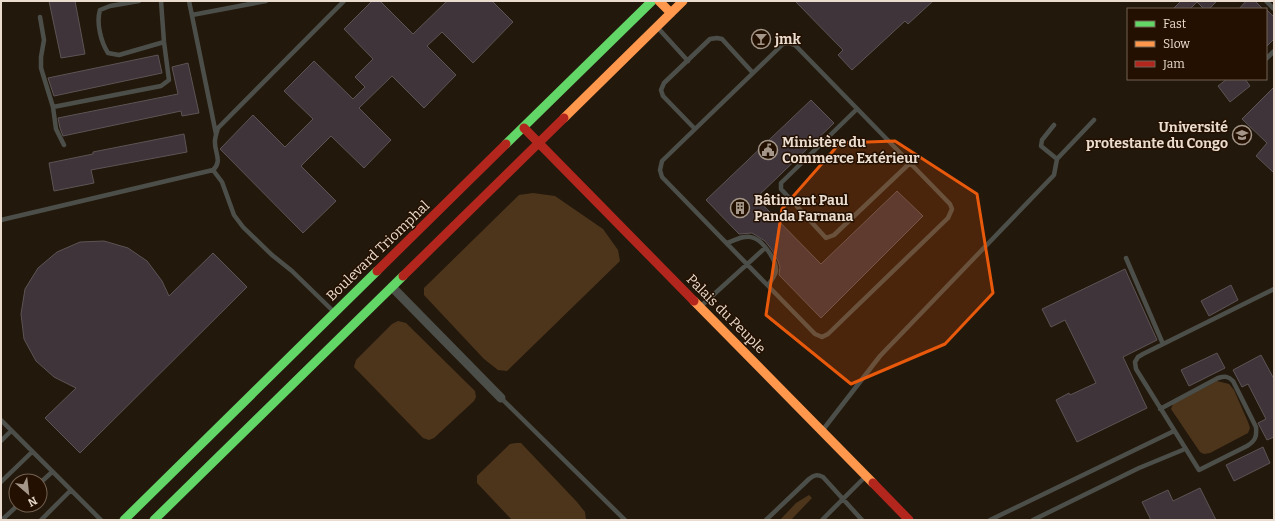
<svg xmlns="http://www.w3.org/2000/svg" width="1275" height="521" viewBox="0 0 1275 521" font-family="Bitter,serif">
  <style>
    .green { fill: #4d351c }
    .building { fill: #3e3439; stroke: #5c5455 }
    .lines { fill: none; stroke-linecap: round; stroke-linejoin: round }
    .lane { stroke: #4c4f49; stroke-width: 4.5 }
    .street { stroke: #4c4f49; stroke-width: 9 }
    .fast { stroke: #63d668; stroke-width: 9 }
    .slow { stroke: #ff974d; stroke-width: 9 }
    .jam { stroke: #b3261e; stroke-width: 9 }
    .marked { fill: #e8590c; fill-opacity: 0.2; stroke: #e8590c; stroke-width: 3; stroke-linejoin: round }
    .labels { text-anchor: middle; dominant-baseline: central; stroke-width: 3; stroke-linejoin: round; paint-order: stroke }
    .poi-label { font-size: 14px; font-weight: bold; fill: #eadcce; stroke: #231000; text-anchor: start }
    .street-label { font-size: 14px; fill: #eadcce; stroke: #231000 }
  </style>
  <rect width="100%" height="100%" fill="#23180c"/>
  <path class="green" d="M533,193L555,196L603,229L618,250L620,261L507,371L498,370L484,359L424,295V288L519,195Z
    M398,321L406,323L475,391L476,397L474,401L434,438L429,440L423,438L354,367L356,360L392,324Z
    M1217,381L1229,384L1234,390L1248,422L1250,428L1248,433L1210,453L1204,454L1200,452L1171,409L1173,404Z
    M516,443H521L577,502L585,512L586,520H512L477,483V476L481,472L510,444Z
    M809,495L812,498L791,520H780L796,503Z"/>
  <path class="building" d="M49,1H75L85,54L61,58Z
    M372,1H380L413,34L447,1H492L513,22L473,63L442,32L427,46L456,75L424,108L392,76L359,108L391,140L364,168L331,136L301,166L336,201L303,233L220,149L253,115L285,147L313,119L284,91L314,61L353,99L365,87L355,77L373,59L344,29Z
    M795,1H933L908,24L905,21L852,70L838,55L843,50Z
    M1181,1H1217L1209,9H1204L1197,2L1190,9H1173Z
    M1246,1H1255L1263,9H1239Z
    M1266,9L1274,17V39L1266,47Z
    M158,55L162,73L54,96L48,78Z
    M188,63L199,113L182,116L181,111L63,136L60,128L58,118L178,94L172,67Z
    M1227,79H1245L1250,86L1230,102L1218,86Z
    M1274,87V173L1256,156L1267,143L1242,119Z
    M811,100L834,123L756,198L821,264L897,191L923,216L821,318L779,275L780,267L778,261L772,250L765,241L752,233L739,234L706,200Z
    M184,134L187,152L91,170L94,183L54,191L49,163L93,154V152Z
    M104,241L128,248L147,261L162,281L169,296L213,253L247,287L80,453L45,418L76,388L54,377L36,361L24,339L21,314L25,289L38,268L57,252L80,242Z
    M1125,269L1157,340L1123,357L1147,408L1077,442L1056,400L1069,393L1070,395L1096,383L1065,320L1051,327L1042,309Z
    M1231,285L1238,300L1209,316L1201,301Z
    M1217,353L1225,368L1189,386L1181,370Z
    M1261,355L1274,379V437L1267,440L1258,423L1266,419L1248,384L1242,387L1233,370Z
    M1263,447L1270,463L1234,481L1226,465Z
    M1200,488L1216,520H1151L1142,502L1168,490L1173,501Z"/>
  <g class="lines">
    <path class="lane" d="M139,1L110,6L100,10C96,23 101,42 108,53L119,55L164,42
      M189,1L216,134
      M1266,1L1274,9
      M192,15L266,1
      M40,17L44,40L41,57V68L53,107
      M658,28L688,61
      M789,43L795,45L950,204L952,209L948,218L828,334L822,337L815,334L662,177L660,170L662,161L783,44Z
      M1266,59L1274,51
      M857,109L781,183V189L826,238L834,235L910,163
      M1054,125L1042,140L1041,146L1057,159
      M695,129L663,96L661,90L664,83L710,39L717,38L722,39L753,73
      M64,145L56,129L53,107L161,86L169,80L164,42L161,1
      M213,170L222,182L234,215L243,227L272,255L292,271L332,310
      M1,220L213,170C223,161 214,152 215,141C215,137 217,132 218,128L344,1
      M727,243C735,240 746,234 754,238C764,242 777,261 776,271C775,276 771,281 768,285
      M1126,258L1163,344
      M701,306L765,248
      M501,398L625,520
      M1160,409L1218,378C1225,376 1228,376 1233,381L1256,427C1257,437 1255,441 1247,446L1199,470L1136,369L1135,362L1138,357L1143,354L1274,289
      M1,420L101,520
      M822,431L880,356L1054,175L1057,159L1094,120
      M1,441L11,431
      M1,482L32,452
      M40,483L52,472
      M2,520L18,505
      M41,520L71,490
      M766,520L809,479C814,475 817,474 823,477L862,520
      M822,520L866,476
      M990,520L1174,431
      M1033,520L1139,468L1185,449"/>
    <path class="street" d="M392,287L501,398"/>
    <path class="fast" d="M506,144L652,1
      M124,520L377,271
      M154,520L403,276"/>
    <path class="slow" d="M659,1L671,13
      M564,118L683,1
      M694,301L873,483"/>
    <path class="jam" d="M524,128L694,301
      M377,271L506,144
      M403,276L564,118
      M873,483L909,520"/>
  </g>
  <path class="marked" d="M895,141L977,194L993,293L945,344L851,384L766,315L782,209L840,143Z"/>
  <defs>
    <symbol id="bar-ring" viewBox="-11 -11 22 22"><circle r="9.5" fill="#231000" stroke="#a4978a" stroke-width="1.5"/><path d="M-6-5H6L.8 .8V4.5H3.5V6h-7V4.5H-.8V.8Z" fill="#a4978a"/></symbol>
    <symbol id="university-ring" viewBox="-11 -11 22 22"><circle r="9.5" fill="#231000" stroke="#a4978a" stroke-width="1.5"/><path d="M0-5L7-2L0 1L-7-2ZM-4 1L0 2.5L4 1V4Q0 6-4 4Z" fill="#a4978a"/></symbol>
    <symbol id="civic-ring" viewBox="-11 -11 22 22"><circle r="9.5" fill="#231000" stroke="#a4978a" stroke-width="1.5"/><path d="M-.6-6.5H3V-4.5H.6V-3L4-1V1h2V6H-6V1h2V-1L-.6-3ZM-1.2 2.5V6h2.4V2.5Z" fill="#a4978a"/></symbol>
    <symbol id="building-ring" viewBox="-11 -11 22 22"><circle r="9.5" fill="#231000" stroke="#a4978a" stroke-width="1.5"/><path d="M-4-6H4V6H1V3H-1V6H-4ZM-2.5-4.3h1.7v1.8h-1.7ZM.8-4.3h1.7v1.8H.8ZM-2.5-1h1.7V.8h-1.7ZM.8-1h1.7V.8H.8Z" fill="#a4978a"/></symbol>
  </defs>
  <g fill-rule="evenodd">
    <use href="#bar-ring" x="750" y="28" width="22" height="22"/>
    <use href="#university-ring" x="1231" y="124" width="22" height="22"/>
    <use href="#civic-ring" x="757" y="139" width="22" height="22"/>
    <use href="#building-ring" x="729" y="197" width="22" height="22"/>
  </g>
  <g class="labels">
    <g class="poi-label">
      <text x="775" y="39">jmk</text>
      <text x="1228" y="127" text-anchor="end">Université<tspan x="1228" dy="16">protestante du Congo</tspan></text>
      <text x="782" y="142">Ministère du<tspan x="782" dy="16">Commerce Extérieur</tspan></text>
      <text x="754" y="200">Bâtiment Paul<tspan x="754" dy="16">Panda Farnana</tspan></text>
    </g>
    <g class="street-label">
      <text transform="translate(378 251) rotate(-44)">Boulevard Triomphal</text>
      <text transform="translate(726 314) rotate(45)">Palais du Peuple</text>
    </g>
  </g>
  <rect width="1275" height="521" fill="none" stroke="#eadcce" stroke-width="4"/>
  <rect x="1127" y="8" width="140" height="72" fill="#231000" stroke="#736252"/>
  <rect x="1135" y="21" width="20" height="6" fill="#63d668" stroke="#736252"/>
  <text x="1163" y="28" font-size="12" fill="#eadcce">Fast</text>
  <rect x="1135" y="41" width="20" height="6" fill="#ff974d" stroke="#736252"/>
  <text x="1163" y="48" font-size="12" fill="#eadcce">Slow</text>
  <rect x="1135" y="61" width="20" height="6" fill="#b3261e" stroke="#736252"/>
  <text x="1163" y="68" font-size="12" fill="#eadcce">Jam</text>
  <g transform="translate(28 493) rotate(152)"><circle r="19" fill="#231000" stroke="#736252"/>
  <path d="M0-3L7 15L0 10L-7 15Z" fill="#a4978a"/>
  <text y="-6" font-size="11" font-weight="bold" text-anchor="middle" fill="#eadcce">N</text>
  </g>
</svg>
